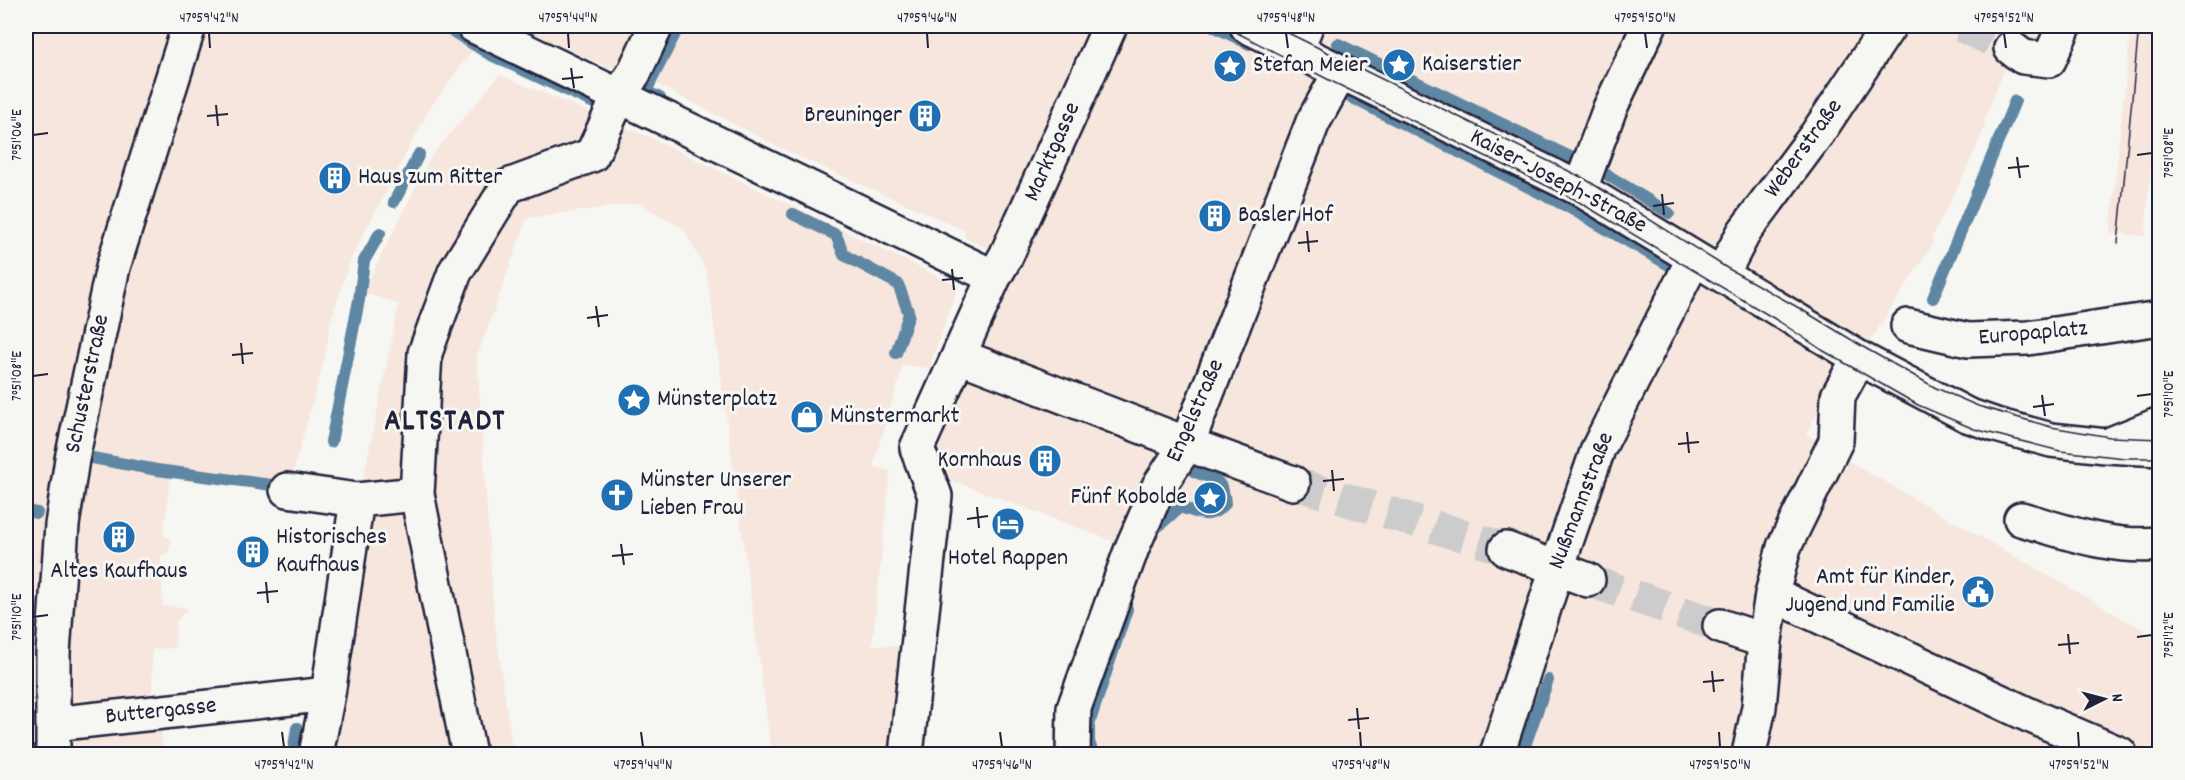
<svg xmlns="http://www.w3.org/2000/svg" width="2185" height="780" viewBox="0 0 2185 780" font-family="Dekko,sans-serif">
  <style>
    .built { fill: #f6e6dd }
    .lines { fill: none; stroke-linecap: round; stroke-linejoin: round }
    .stream { stroke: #5f86a3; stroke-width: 12 }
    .street-tunnel { stroke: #cccccd; stroke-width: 33; stroke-dasharray: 33 16; stroke-linecap: butt }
    .street-casing { stroke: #22223b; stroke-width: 38 }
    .street { stroke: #f6f6f2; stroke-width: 33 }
    .tram { stroke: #22223b; stroke-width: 1.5 }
    .ticks { fill: none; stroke: #22223b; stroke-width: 2 }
    .labels { text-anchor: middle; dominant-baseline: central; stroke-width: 6; stroke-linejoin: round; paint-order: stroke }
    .poi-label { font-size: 24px; fill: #22223b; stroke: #f6f6f2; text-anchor: start }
    .street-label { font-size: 24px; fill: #22223b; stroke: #f6f6f2 }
    .district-label { font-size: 30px; font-weight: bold; letter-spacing: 1.5px; fill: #22223b; stroke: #f6f6f2 }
    .neatline { fill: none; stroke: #22223b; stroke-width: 2 }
    .ticks-label { font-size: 15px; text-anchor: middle; fill: #22223b }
  </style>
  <rect width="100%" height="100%" fill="#f6f6f2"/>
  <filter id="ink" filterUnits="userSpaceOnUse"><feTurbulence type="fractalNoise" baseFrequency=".0167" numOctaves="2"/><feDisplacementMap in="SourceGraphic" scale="12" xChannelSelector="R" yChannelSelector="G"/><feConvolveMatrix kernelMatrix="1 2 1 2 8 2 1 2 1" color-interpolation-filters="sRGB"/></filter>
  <g filter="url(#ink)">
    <path class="built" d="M26,26H485L471,52L430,108L351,258L331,320L325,356L289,487L287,490L171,474L163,534L171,540L170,550L161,556L163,606L188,608L176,622L175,648L152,649V703L161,723L163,749H139L140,754H26Z
      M510,26H2053L2049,35L2004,70L1984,121L1986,124L1967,168L1932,237V245L1859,358L1823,403L1806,434L1862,469L2159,639V754H1073L1131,548L930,472L961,381L1014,274L992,250L966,239L964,230L782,149L657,84L593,61L537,35Z
      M2131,26H2159V67L2145,236L2110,233Z
      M500,75L649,137L958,286L929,368L903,365L873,466L890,471L872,645L906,647L897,754H772L707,273L684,229L639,203L527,218L477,357L494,618L513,754H329L361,490L399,304L363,292L432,155Z"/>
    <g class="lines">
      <path class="stream" d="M444,26L489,54L594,103
        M1213,26L1249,44
        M1338,44L1574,159
        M1264,52L1282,62
        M1342,93L1570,208L1676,269
        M660,98L646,91L679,26
        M1601,171L1669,213
        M394,202L419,154
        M793,214L836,235L844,255L898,284L909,314L896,353
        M1933,298L2015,101
        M331,442L359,300L364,261L380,233
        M87,457L157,470L288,487
        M26,511L37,513
        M1152,536L1155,529L1180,507C1199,513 1209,521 1225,504C1224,480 1215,479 1195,472
        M293,754L297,728
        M1093,754L1089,742V724L1127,609
        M1522,754L1548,680"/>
      <path class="street-tunnel" d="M1961,26L2011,48
        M1293,483L1506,549
        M1588,580L1720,626"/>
      <defs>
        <path id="street" d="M474,26L994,277L917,448L935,496L906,754
          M1247,26L1580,189L1859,358L1967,415L1996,425L2051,440L2106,446L2160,449
          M2011,48L2023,57L2049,60L2064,26
          M1296,51L1306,26
          M1580,189L1610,108L1649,26
          M1722,274L1744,232L1817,134L1889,26
          M994,277L1006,256L1110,26
          M1908,326L1968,340L2028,338L2160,318
          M961,354L972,361L1187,444L1293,483
          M2113,443L2160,424
          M287,490L357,500L417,494
          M2021,519C2067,532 2111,549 2160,544
          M1506,549L1588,580
          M1772,594L2029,715L2120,754
          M1720,626L1765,641
          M53,724L328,694
          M53,754V653L62,525L72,459L113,267L189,26
          M316,754L328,694L357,500
          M469,754L417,494L425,353L455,272L508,186L592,155L619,96L634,73L656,26
          M1073,754L1074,708L1132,548L1159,486L1187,444L1313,122L1340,73
          M1497,754L1557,568L1598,449L1694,258
          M1749,754L1759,707L1765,641L1772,594L1784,547L1836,441L1838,396L1859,358"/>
      </defs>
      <use href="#street" class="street-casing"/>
      <use href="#street" class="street"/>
      <path class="tram" d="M1224,26L1335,83L1574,199L1780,322L1822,350L1918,405L1974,429L2060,451L2125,458H2160
        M1274,26L1585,179L1727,268L1799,308L1865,348L1936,388L1978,406L2051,427L2110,437L2160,439
        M2118,243L2139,26"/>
    </g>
  </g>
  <path class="ticks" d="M209,33L210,48M568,33L569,48M927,33L928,48M1286,33L1288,48M1645,33L1647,48M2004,33L2006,48M571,68L574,88M562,79L583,77M216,105L218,126M207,116L228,114M33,135L48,133M2137,155L2152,153M2017,157L2020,178M2008,168L2029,166M1662,194L1664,215M1653,206L1674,203M1307,231L1309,252M1298,243L1318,241M952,269L954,290M942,280L963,278M596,306L599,327M587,318L608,315M241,343L243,364M232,355L253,353M33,376L48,374M2042,395L2045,416M2137,396L2152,394M2033,407L2054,404M1687,432L1689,453M1678,444L1699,442M1332,470L1334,491M1323,481L1344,479M977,507L979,528M967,519L988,516M621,544L624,565M612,556L633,554M266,582L268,603M257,593L278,591M33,617L48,615M2068,634L2070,654M2137,637L2152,635M2058,645L2079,643M1712,671L1714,692M1703,682L1724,680M1357,708L1359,729M1348,720L1369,718M282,732L284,747M641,732L643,747M1000,732L1002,747M1360,732L1361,747M1719,732L1720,747M2078,732L2079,747"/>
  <defs>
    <symbol id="sight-disc" viewBox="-11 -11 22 22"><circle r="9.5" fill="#1f6fb2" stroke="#f6f6f2"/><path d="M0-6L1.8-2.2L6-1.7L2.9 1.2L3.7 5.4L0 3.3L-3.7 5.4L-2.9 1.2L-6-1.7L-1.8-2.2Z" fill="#fff"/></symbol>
    <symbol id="building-disc" viewBox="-11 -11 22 22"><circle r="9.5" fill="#1f6fb2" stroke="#f6f6f2"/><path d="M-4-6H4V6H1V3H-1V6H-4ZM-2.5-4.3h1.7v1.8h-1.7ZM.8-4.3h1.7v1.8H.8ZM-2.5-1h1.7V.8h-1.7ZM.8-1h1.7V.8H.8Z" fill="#fff"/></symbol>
    <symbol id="shop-disc" viewBox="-11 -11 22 22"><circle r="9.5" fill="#1f6fb2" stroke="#f6f6f2"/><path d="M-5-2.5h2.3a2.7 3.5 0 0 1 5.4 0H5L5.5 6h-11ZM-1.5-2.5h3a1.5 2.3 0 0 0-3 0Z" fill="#fff"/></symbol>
    <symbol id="church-disc" viewBox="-11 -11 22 22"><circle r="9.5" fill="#1f6fb2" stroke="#f6f6f2"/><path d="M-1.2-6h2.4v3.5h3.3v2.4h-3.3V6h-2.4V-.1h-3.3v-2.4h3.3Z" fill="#fff"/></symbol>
    <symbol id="hotel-disc" viewBox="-11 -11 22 22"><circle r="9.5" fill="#1f6fb2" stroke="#f6f6f2"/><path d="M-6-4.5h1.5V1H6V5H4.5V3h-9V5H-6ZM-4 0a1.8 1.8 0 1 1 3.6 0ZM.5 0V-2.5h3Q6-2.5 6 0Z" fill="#fff"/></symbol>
    <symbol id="civic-disc" viewBox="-11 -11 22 22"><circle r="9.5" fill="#1f6fb2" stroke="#f6f6f2"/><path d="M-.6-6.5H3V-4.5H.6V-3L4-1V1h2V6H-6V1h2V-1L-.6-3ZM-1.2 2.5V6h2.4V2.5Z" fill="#fff"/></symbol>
  </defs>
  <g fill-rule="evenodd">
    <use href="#sight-disc" x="1380" y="46" width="38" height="38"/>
    <use href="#sight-disc" x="1211" y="47" width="38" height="38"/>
    <use href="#building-disc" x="906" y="97" width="38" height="38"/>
    <use href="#building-disc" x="316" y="159" width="38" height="38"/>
    <use href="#building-disc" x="1196" y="197" width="38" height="38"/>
    <use href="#sight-disc" x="615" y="381" width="38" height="38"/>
    <use href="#shop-disc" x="788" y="398" width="38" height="38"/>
    <use href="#building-disc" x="1026" y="442" width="38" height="38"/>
    <use href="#church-disc" x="598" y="476" width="38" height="38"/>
    <use href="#sight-disc" x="1191" y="479" width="38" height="38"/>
    <use href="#hotel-disc" x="989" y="505" width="38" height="38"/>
    <use href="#building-disc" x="100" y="518" width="38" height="38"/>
    <use href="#building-disc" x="234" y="533" width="38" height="38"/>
    <use href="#civic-disc" x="1959" y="573" width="38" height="38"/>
  </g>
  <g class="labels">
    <g class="poi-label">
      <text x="1422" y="65">Kaiserstier</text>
      <text x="1253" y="66">Stefan Meier</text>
      <text x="902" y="116" text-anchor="end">Breuninger</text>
      <text x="358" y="178">Haus zum Ritter</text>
      <text x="1238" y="216">Basler Hof</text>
      <text x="657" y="400">Münsterplatz</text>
      <text x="830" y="417">Münstermarkt</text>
      <text x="1022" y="461" text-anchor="end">Kornhaus</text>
      <text x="640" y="481">Münster Unserer<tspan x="640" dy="28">Lieben Frau</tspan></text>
      <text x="1187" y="498" text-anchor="end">Fünf Kobolde</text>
      <text x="276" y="538">Historisches<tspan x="276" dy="28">Kaufhaus</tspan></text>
      <text x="1008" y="559" text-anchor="middle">Hotel Rappen</text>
      <text x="119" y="572" text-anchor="middle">Altes Kaufhaus</text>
      <text x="1955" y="578" text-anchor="end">Amt für Kinder,<tspan x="1955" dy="28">Jugend und Familie</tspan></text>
    </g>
    <g class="street-label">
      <text transform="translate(1804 149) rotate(-54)">Weberstraße</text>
      <text transform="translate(1053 152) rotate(-66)">Marktgasse</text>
      <text transform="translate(1558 182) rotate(28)">Kaiser-Joseph-Straße</text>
      <text transform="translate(2033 334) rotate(-5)">Europaplatz</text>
      <text transform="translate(88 384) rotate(-78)">Schusterstraße</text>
      <text transform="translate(1196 411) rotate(-66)">Engelstraße</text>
      <text transform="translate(1582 501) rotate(-69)">Nußmannstraße</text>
      <text transform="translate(161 712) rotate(-6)">Buttergasse</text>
    </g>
    <g class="district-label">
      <text x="445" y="423">ALTSTADT</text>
    </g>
  </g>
  <rect width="2185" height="780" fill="none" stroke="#f6f6f2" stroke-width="66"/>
  <g transform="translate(2104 699) rotate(84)" stroke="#f6f6f2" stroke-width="4.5" paint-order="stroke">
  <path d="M0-4.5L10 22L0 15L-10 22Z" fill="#22223b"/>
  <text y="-9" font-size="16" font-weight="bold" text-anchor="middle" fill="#22223b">N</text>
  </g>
  <rect x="33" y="33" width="2119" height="714" class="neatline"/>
  <g class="ticks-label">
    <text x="209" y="22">47°59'42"N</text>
    <text x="568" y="22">47°59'44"N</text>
    <text x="927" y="22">47°59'46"N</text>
    <text x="1286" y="22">47°59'48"N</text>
    <text x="1645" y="22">47°59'50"N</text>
    <text x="2004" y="22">47°59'52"N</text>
    <text transform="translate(16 135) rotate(-90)" y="5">7°51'06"E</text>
    <text transform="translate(2168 153) rotate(-90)" y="5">7°51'08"E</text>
    <text transform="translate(16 376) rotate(-90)" y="5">7°51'08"E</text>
    <text transform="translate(2168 394) rotate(-90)" y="5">7°51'10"E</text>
    <text transform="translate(16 617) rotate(-90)" y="5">7°51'10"E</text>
    <text transform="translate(2168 635) rotate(-90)" y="5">7°51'12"E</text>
    <text x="284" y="769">47°59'42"N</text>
    <text x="643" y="769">47°59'44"N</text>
    <text x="1002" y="769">47°59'46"N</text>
    <text x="1361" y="769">47°59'48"N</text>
    <text x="1720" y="769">47°59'50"N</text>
    <text x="2079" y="769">47°59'52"N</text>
  </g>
</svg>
